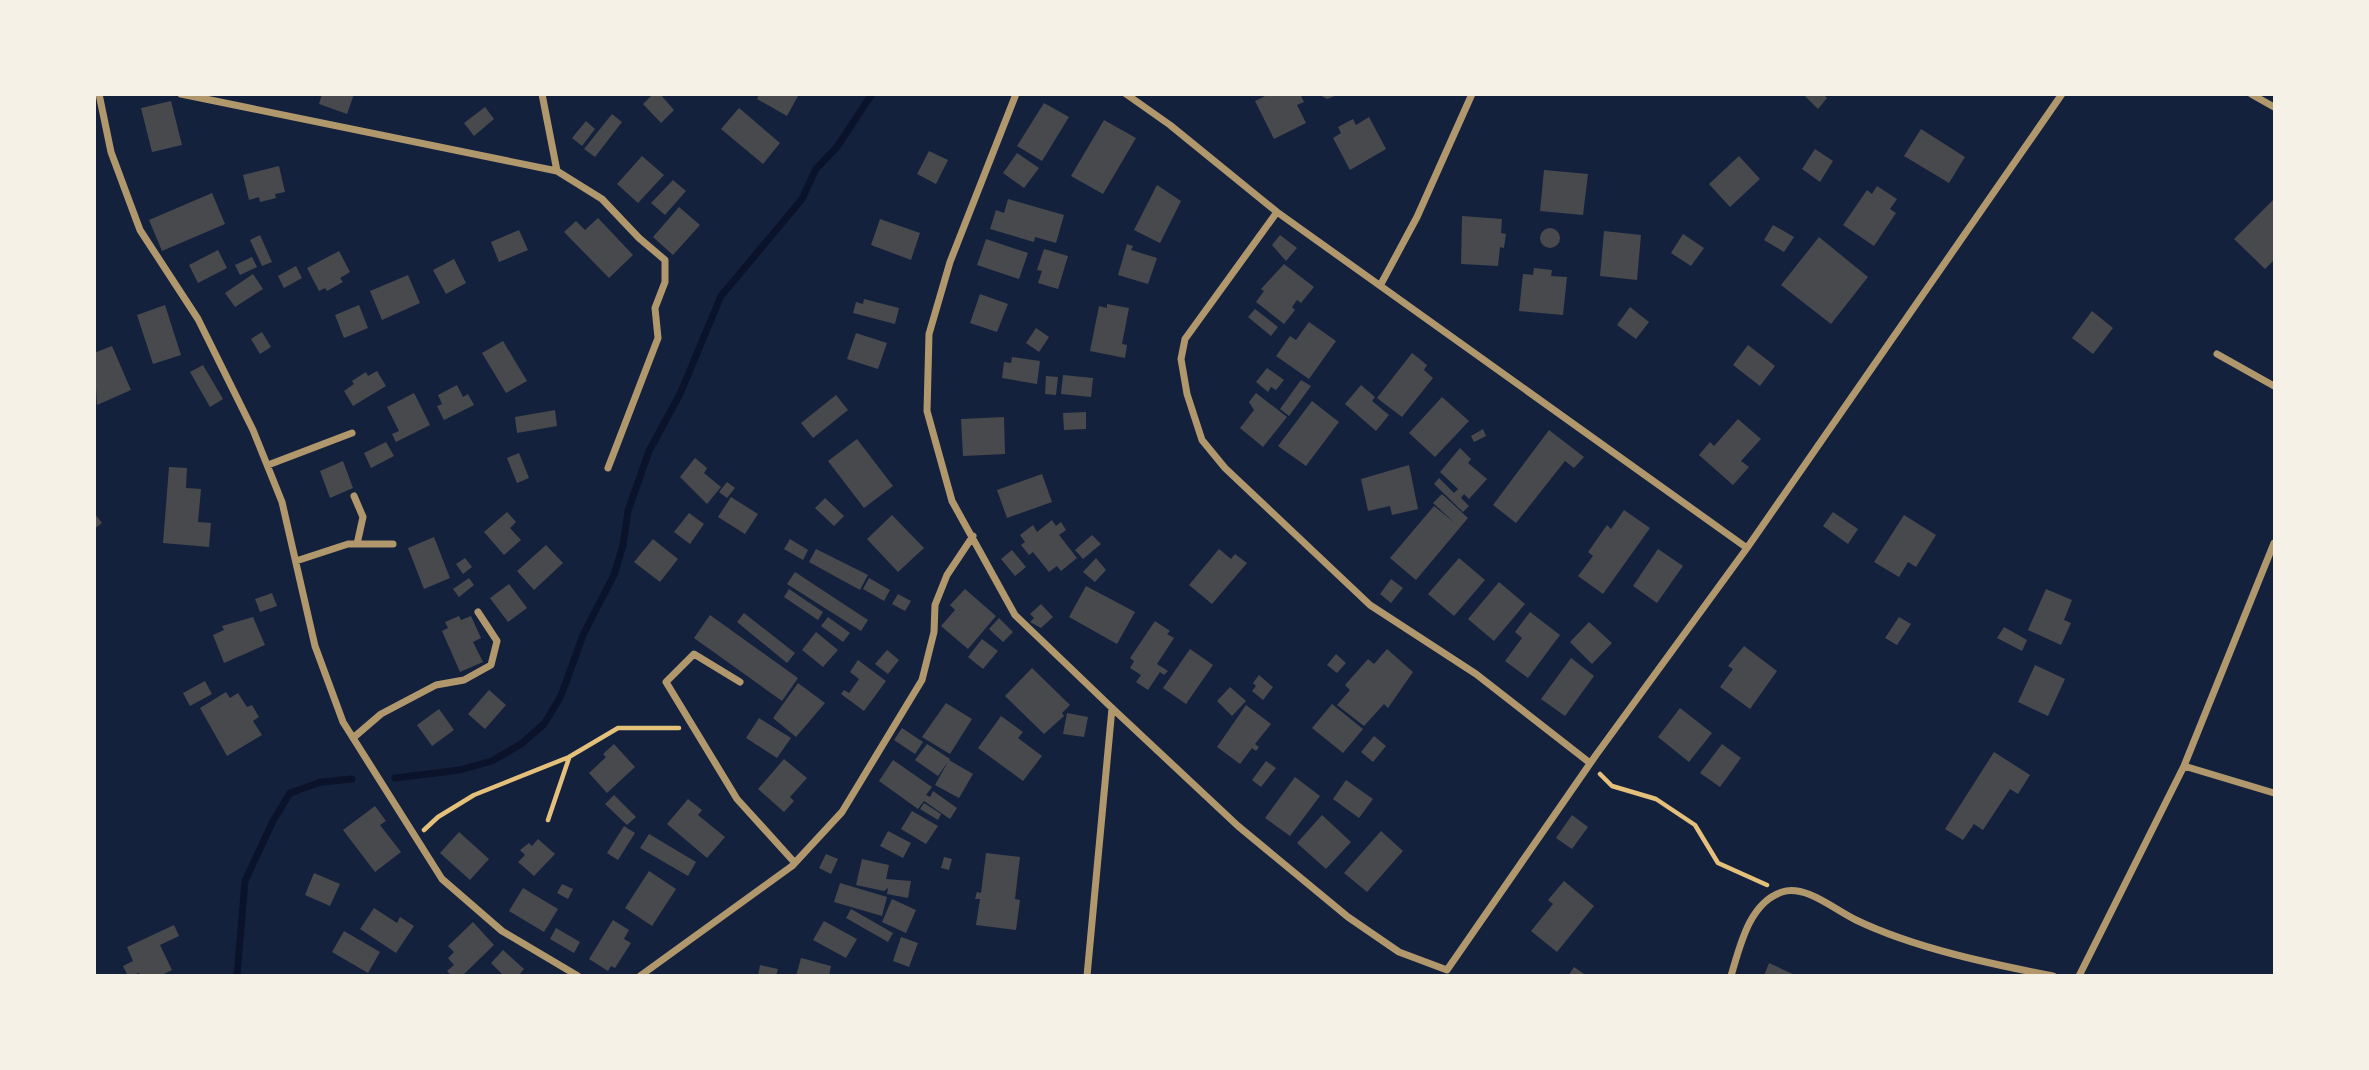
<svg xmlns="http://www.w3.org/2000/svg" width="2369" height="1070" viewBox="0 0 2369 1070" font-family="Literata,serif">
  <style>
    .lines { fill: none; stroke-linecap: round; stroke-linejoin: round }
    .stream { stroke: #0b132b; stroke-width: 7 }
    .building { fill: #48494c }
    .path { stroke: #e5c07b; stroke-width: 4.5 }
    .minor { stroke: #b1986c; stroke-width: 7 }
  </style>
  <rect width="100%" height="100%" fill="#14213d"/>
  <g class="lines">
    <path class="stream" d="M395,778L460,770L492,761L521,744L544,724L561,696L583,635L614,575L623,545L628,511L649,451L680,394L721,296L802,199L816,169L837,147L872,94
      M237,976L245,881L273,821L290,793L321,782L352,779"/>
  </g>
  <path class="building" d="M322,94H354L347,114L319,104Z
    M653,94H660L674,110L661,123L643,104Z
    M759,94H799L787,116L757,99Z
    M1269,94H1300L1304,102L1297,105L1306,123L1274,139L1255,101Z
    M1318,94H1340L1327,99Z
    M1803,94H1823L1827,98L1818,109Z
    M171,101L182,145L152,152L141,108Z
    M1044,103L1069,117L1042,161L1017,146Z
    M485,107L494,119L474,136L464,123Z
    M739,108L780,143L763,164L721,129Z
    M612,114L622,122L595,157L584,149Z
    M1369,117L1386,149L1350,170L1333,138L1341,133L1338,127L1353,119L1356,125Z
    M1104,120L1136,138L1103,194L1071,176Z
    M586,121L595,129L582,146L572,138Z
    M1921,129L1965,157L1949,183L1904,156Z
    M1815,149L1833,161L1820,182L1802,169Z
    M929,151L948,160L936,184L917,174Z
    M1017,153L1039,168L1024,188L1003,173Z
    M642,156L664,175L638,203L617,184Z
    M1739,156L1760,179L1730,207L1709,184Z
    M279,166L285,192L275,194L276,198L260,202L259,197L249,200L243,175Z
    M1544,170L1588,174L1583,215L1540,211Z
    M673,180L686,191L665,215L651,203Z
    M1157,185L1181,201L1160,243L1134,230Z
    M1877,186L1897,199L1890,209L1896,213L1874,246L1843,225L1867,190L1872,194Z
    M212,193L225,224L162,251L149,220Z
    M1008,199L1064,215L1056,243L1035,237L1034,242L990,229L996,210L1004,213Z
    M2274,199V260L2265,269L2234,239Z
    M679,207L700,225L673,255L653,237Z
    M1462,216L1502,219L1501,233L1506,234L1504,248L1500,247L1498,266L1461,264Z
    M598,218L633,255L609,278L564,232L576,221L585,230Z
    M880,219L920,233L911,260L871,245Z
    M1773,225L1794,237L1784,252L1764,240Z
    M1540 238a10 10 0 1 1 20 0a10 10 0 1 1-20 0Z
    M519,230L528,250L499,262L491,242Z
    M1604,231L1641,235L1637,280L1600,276Z
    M1683,234L1704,248L1691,266L1671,253Z
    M260,235L272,262L262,266L250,240Z
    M1280,235L1297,248L1286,261L1272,245Z
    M1819,237L1868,277L1831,324L1781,285Z
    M986,239L1028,253L1019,279L977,265Z
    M1127,244L1133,246L1131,250L1157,258L1148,284L1118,275Z
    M1044,249L1068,256L1058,289L1038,283L1042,271L1037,270Z
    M218,250L227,268L198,283L189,265Z
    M339,251L350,272L340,278L343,282L327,291L325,288L319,291L307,268Z
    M252,257L257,267L240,275L235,265Z
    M454,259L466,283L446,294L433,270Z
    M1284,264L1314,287L1301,303L1297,300L1292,307L1295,310L1284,324L1256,302L1264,291L1261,289Z
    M296,266L302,278L284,288L278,276Z
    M1534,268L1552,270L1551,276L1567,277L1563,315L1519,311L1523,274L1533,275Z
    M253,274L263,289L235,307L225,293Z
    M408,275L420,303L382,320L370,291Z
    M980,294L1008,304L997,332L970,323Z
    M864,299L899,308L895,324L853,313L856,302L863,304Z
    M1107,304L1129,308L1122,344L1127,345L1125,358L1090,351L1099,306L1107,308Z
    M165,305L181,355L153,364L137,315Z
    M359,305L368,328L344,338L335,315Z
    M1630,307L1649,322L1636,339L1617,325Z
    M1255,309L1278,327L1271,336L1248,317Z
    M2092,311L2113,328L2093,354L2072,338Z
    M1309,322L1336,341L1309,379L1276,356L1290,336L1296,340Z
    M1036,328L1049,337L1039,352L1026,343Z
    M262,332L271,347L260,354L251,339Z
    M856,333L887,343L878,369L847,359Z
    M503,341L527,381L506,393L482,353Z
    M1748,345L1775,366L1760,386L1733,365Z
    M112,346L131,390L97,405L94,353Z
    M1412,353L1427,365L1424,370L1433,378L1402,417L1377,398Z
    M1012,357L1040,361L1037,384L1002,378L1004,362L1011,363Z
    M203,365L223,399L210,407L190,372Z
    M1267,368L1284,380L1276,390L1271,387L1268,392L1256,382Z
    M377,371L386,386L353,406L344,391L354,384L352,381L366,372L368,376Z
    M1063,375L1093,378L1091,397L1061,394Z
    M1046,376L1058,377L1056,395L1045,394Z
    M1301,380L1311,386L1289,416L1280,409Z
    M457,385L463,397L468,394L474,405L444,420L437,406L442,404L438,395Z
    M1361,385L1375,397L1372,401L1389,415L1376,431L1345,404Z
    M414,393L430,425L396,442L392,434L399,431L387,407Z
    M1256,393L1287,417L1263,447L1240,428L1254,410L1249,402Z
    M836,395L848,410L813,438L801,423Z
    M1442,397L1469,421L1435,457L1409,433Z
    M1312,401L1339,422L1306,466L1278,446Z
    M555,410L557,426L517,433L515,417Z
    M1086,412V429L1064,430L1063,413Z
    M1004,417L1005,454L963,456L961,419Z
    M1738,419L1761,439L1741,461L1749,467L1733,485L1699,455L1710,442L1714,446Z
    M1483,429L1486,436L1474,442L1471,436Z
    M1549,430L1584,457L1574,468L1565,461L1516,523L1493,505Z
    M857,439L893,486L864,508L828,461Z
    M386,442L394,456L371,468L364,453Z
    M1460,448L1471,459L1468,463L1487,479L1469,499L1464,494L1461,498L1469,506L1463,512L1434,484L1439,478L1454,493L1458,489L1440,472Z
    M519,453L529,478L517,483L507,458Z
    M695,458L707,468L704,473L721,487L707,504L680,477Z
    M343,461L353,488L330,498L320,471Z
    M1409,465L1418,509L1392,515L1390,506L1368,511L1361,479Z
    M169,467L187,468L186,488L201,489L198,522L211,523L209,547L163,543Z
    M1042,474L1052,502L1007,518L997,490Z
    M727,482L735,488L727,498L719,492Z
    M1442,494L1468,518L1416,580L1390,558L1434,506L1455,523L1433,503Z
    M731,497L758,514L745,534L718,517Z
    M825,498L844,516L834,526L815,508Z
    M1624,510L1650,528L1603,594L1578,576L1593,556L1588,552L1607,525L1611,529Z
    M507,512L516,522L510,528L521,540L504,555L484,532Z
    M1833,512L1858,529L1848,544L1823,526Z
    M94,513L102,523L94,529Z
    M689,513L704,524L690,544L674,532Z
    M892,515L924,548L898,572L867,539Z
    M1904,515L1936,535L1916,567L1908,562L1899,577L1874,562Z
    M1052,520L1056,526L1061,522L1066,530L1059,535L1077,558L1061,571L1057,566L1049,572L1033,552L1029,555L1021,545L1025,542L1020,535L1033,525L1037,532Z
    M1092,535L1101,544L1083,559L1075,550Z
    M434,537L450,578L424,589L408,548Z
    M653,539L678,559L660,582L634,562Z
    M790,539L808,550L803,560L784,549Z
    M546,545L563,563L534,590L517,571Z
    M816,549L868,575L860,590L809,562Z
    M1219,549L1231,559L1235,554L1247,563L1212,604L1189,585Z
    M1658,549L1683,566L1657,603L1633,586Z
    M1012,550L1026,567L1015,576L1001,559Z
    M465,558L472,567L463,574L456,564Z
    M1096,558L1106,570L1095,582L1083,572Z
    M1459,558L1485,580L1454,616L1428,594Z
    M795,572L868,620L861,631L787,584Z
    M469,578L474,585L459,597L453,589Z
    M869,578L890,590L884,601L863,589Z
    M1391,579L1403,588L1391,603L1380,594Z
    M1499,582L1525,604L1494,641L1468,619Z
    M509,584L527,608L508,622L490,598Z
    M1086,586L1135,612L1117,644L1069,617Z
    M789,589L823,612L818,620L784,597Z
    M965,589L996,616L968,649L941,626L955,610L950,605Z
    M2046,589L2072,600L2064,620L2071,623L2061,645L2028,630Z
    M272,593L277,606L260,612L255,599Z
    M898,594L911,601L905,611L892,604Z
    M1041,604L1053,617L1041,628L1030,622L1034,618L1030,614Z
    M1530,612L1560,635L1528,678L1505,661L1522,638L1515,632Z
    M744,613L795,653L787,663L737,622Z
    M710,615L798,678L782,701L694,638Z
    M459,616L461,620L471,616L481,638L473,642L483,662L460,672L442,631L448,628L445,622Z
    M253,617L265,645L224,663L213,635L224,630L222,626Z
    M828,617L850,633L843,642L821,626Z
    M1899,617L1911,624L1897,645L1885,638Z
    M999,618L1013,632L1003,642L989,629Z
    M1155,621L1170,631L1167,634L1174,638L1157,664L1168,671L1164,675L1160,672L1148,690L1136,682L1141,675L1130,668L1134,661L1130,658Z
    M1589,622L1612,643L1592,664L1570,642Z
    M2004,627L2027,640L2022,651L1997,638Z
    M816,632L838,650L823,667L802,650Z
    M982,639L998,651L983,669L968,657Z
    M1744,646L1777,671L1750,709L1720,687L1733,669L1728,666Z
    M1190,649L1213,665L1186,704L1163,688Z
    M1387,649L1413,672L1388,708L1384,704L1364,726L1337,705L1350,690L1345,685L1368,659L1374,664Z
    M887,650L899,660L888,674L875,664Z
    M1336,654L1346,663L1337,673L1327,665Z
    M1571,658L1594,676L1565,716L1541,699Z
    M858,660L886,681L864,711L841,694L844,690L849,693L859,679L850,672Z
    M2035,665L2065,679L2048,716L2018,702Z
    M1032,668L1070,705L1062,713L1064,716L1044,734L1005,696Z
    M1259,675L1273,687L1263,700L1252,691L1256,686L1253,683Z
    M205,681L212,694L190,706L183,693Z
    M798,683L825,703L796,737L773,718Z
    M1230,687L1246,701L1232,716L1217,701Z
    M489,690L506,705L485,729L468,714Z
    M226,692L230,698L238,693L247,707L252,705L259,717L253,721L262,735L227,756L200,708Z
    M946,703L972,719L950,754L922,737Z
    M1332,704L1363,729L1343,753L1312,728Z
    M1246,705L1271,724L1255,744L1259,747L1256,751L1252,748L1240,764L1217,747Z
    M1680,708L1712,733L1689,762L1658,737Z
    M439,709L454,730L432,746L417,725Z
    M1067,713L1088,717L1084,737L1063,734Z
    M1001,716L1023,732L1018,738L1042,756L1023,781L978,748Z
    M759,718L791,738L777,758L746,738Z
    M902,728L923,742L915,754L894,740Z
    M1374,736L1386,746L1373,762L1361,752Z
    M614,744L635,767L607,793L589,773L606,757L603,754Z
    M927,744L950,759L938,776L915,760Z
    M1722,744L1741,758L1720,787L1700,773Z
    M1994,752L2030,775L2018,794L2010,789L1983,830L1974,824L1963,840L1945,829Z
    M784,759L807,778L790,797L794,801L784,812L758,789Z
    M893,760L932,787L926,795L930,797L933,791L957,808L950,819L924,801L918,809L879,781Z
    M949,760L973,774L959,798L935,785Z
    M1266,761L1276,768L1261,787L1252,780Z
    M1295,777L1320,796L1290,836L1265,818Z
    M1346,780L1373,799L1359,818L1333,799Z
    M614,795L636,817L627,825L605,804Z
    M688,799L702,810L698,815L725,837L707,858L667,824Z
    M924,803L941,814L938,820L920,809Z
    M375,806L386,821L380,825L401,852L375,872L343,830Z
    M912,811L938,826L926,844L901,829Z
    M1322,815L1351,842L1326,869L1297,843Z
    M1572,815L1588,827L1572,849L1556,838Z
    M624,826L635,833L618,860L607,853Z
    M888,831L911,843L903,858L880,846Z
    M1381,831L1403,851L1367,892L1344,873Z
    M459,832L489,859L470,880L440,853Z
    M649,834L696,862L688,876L640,848Z
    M538,839L555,854L534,876L518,862L525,855L520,850L529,843L532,846Z
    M986,853L1020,857L1015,899L1020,900L1016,930L976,925L980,899H975L977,892L981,893Z
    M826,854L838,859L831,874L819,868Z
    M944,857L952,859L949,870L941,868Z
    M862,859L889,865L886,879L911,881L908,898L887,894L888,888L884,891L856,885Z
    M649,871L676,889L652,926L625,908Z
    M314,873L340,884L330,906L305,895Z
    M1564,881L1594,906L1557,952L1531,931L1553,904L1548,900Z
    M840,883L887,897L882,916L834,902Z
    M562,884L573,889L568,899L557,893Z
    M523,888L558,909L544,932L509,911Z
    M892,899L916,910L906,933L882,922Z
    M374,908L397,923L400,917L414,926L396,953L360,929Z
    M851,909L893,933L888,942L846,918Z
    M613,920L629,930L624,939L631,943L615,968L611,966L608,971L589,959Z
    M824,921L857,939L846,958L813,940Z
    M473,922L494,945L462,976H452L447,971L454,965L448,958L454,952L448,946Z
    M174,925L179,936L160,945L172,970L160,976H140L139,973L128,976L123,966L133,961L127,947Z
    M556,928L580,942L574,953L550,939Z
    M344,931L380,952L368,973L332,952Z
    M901,937L918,943L909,967L893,961Z
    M503,950L524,969L518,976H504L491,963Z
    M801,958L831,966L829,976H796Z
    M1769,963L1797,976H1764Z
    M760,965L778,969L776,976H758Z
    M1574,967L1587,976H1568Z"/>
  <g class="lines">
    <path class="path" d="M1600,774L1612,786L1656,799L1695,825L1718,863L1767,885
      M548,820L569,758
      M424,830L438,817L474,795L569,757L618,728H679"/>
    <path class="minor" d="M99,94L111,152L140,230L198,319L253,430L282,502L315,646L343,722L442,879L502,931L578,976
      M181,94L557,171
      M542,94L557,171L602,199L639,238L665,260V282L655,308L658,338L608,468
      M1016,94L950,262L929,334L927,411L952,501L1015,615L1112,708L1238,826L1348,917L1399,952L1447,970L1596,755L1747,548L2062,94
      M1126,94L1170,125L1277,212L1747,548
      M2251,94L2274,107
      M1277,212L1185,339L1181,359L1187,394L1202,440L1225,468L1370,605L1476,674L1590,763
      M1381,284L1417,217L1472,94
      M2217,354L2274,386
      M268,465L352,433
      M354,496L363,517L357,544
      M296,561L348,544H393
      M740,682L694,654L666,682L737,799L795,863
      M353,738L381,714L436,685L464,680L491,665L497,641L478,612
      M2184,766L2274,793
      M640,976L792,866L842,812L922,680L934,632L935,605L947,575L973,536
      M1087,976L1112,708
      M1731,976C1740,946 1749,903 1782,892C1806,884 1836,911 1856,920C1914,948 1991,964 2053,976
      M2079,976L2184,766L2274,543"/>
  </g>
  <rect width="2369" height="1070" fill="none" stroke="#f6f1e7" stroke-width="192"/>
</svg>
